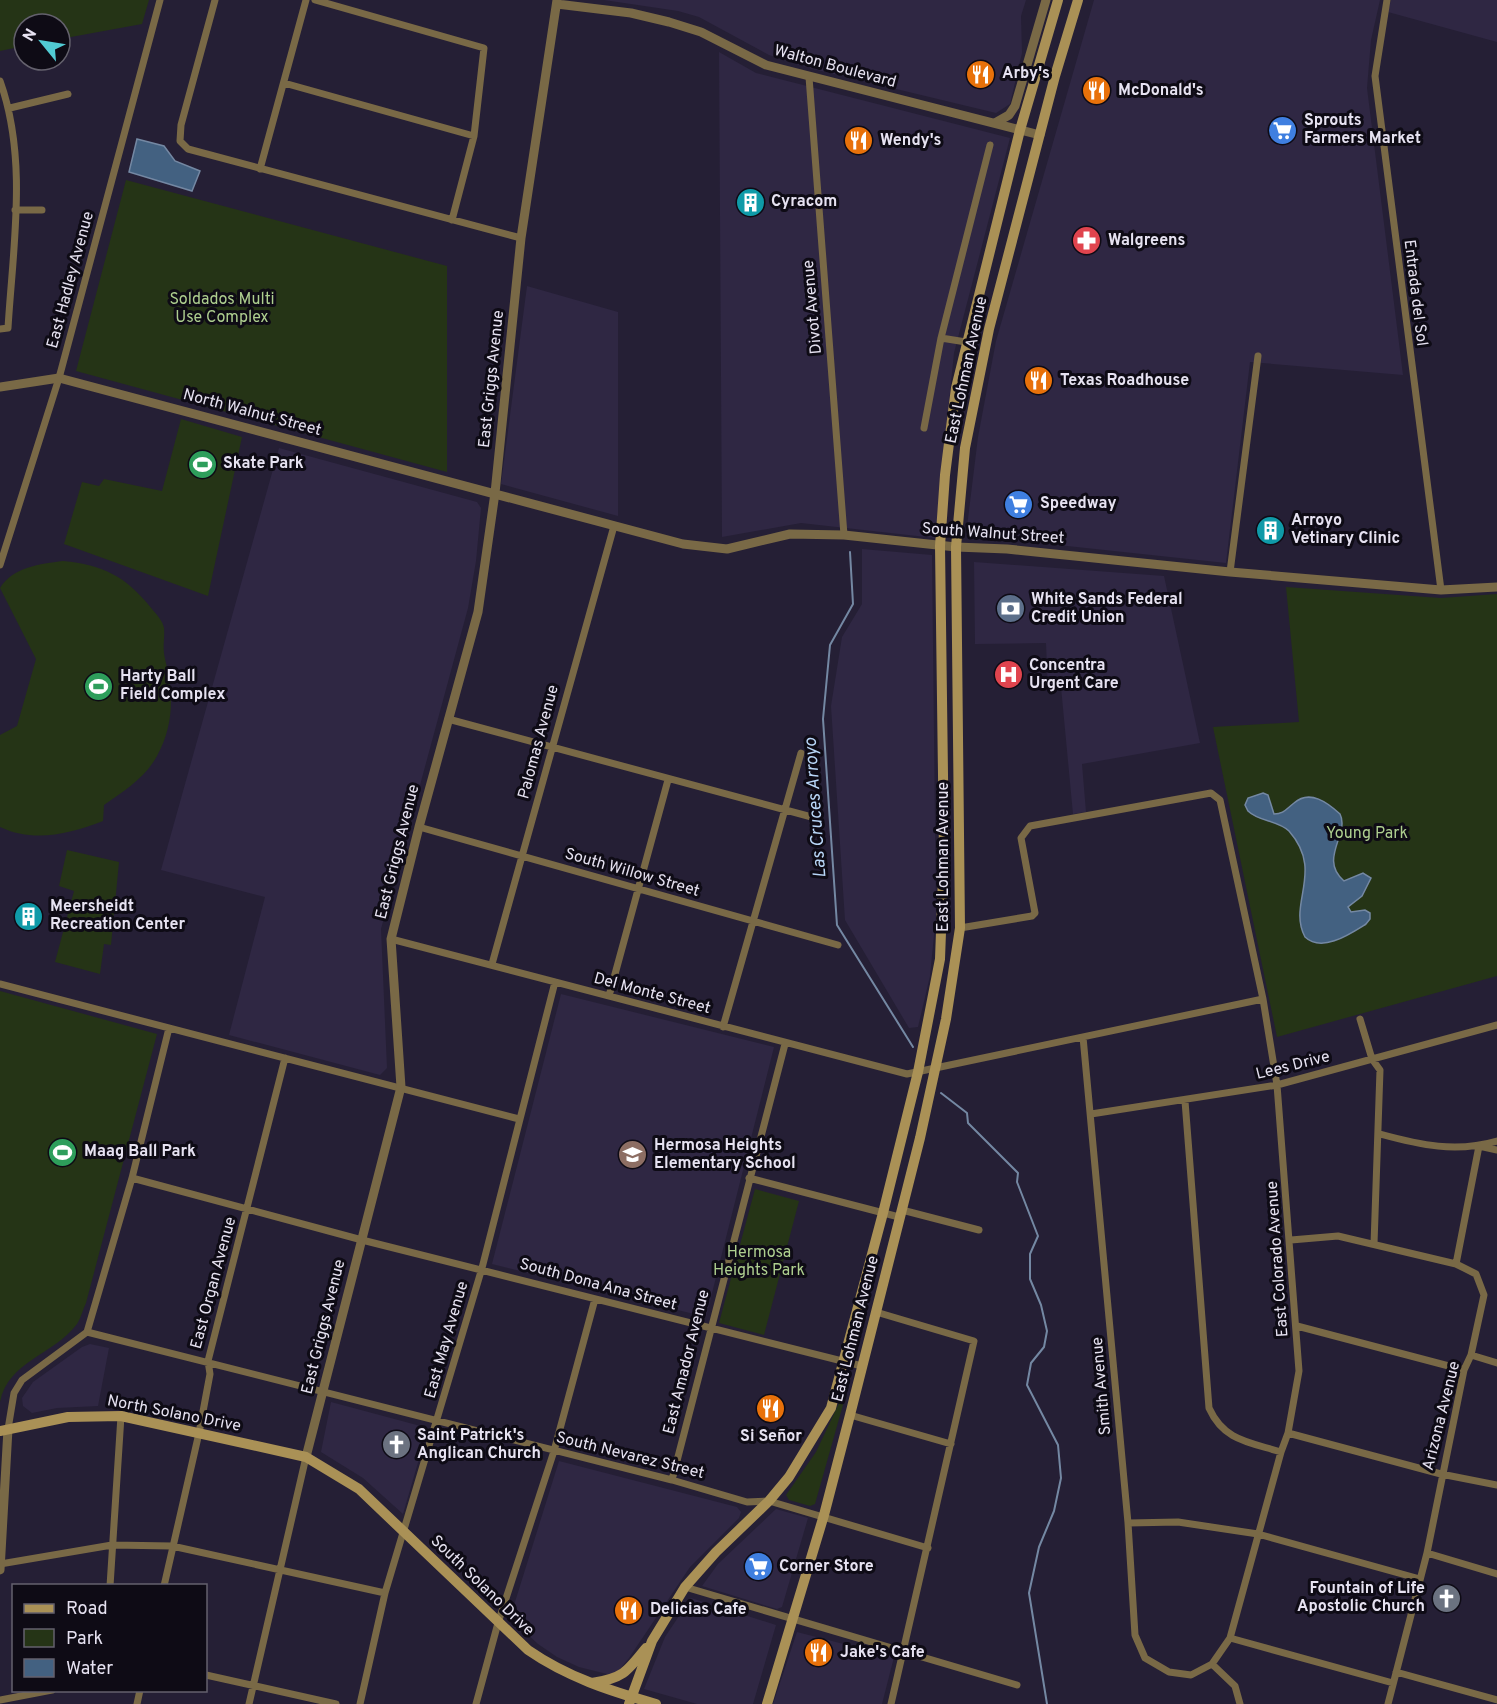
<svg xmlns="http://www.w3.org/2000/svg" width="1497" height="1704" viewBox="0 0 1497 1704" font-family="Overpass,sans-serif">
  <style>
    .built { fill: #2f2743 }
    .green { fill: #253416 }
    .water { fill: #436181; stroke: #7488a3; stroke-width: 1.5 }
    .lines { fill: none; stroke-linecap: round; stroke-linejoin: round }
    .stream { stroke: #7488a3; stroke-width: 2 }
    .minor { stroke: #796946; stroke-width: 7 }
    .tertiary { stroke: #796946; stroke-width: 9 }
    .secondary { stroke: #aa9156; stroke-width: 10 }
    .labels { text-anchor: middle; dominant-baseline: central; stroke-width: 6; stroke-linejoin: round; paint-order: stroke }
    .street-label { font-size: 16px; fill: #e6e2f1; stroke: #0e0b15 }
    .poi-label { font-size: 16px; font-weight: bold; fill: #e6e2f1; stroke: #0e0b15; text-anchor: start }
    .park-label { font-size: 16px; fill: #aecf8f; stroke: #0e0b15 }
    .water-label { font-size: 18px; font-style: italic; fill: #b9d7f8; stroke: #0e0b15 }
  </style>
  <rect width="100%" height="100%" fill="#251f35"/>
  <path class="built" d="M604,0H1026L1021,16L1022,53L1010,104L996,113L809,68L769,55L699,17L678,11Z
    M1094,0H1380L1371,40L1367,88L1403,375L1250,362L1226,563L966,535L978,437L996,341Z
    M1391,0H1497V42L1388,12Z
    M719,52L756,73L1010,138L954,353L935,538L801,523L722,537Z
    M527,286L618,312V516L501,484Z
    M279,448L477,502L481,508L476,561L468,608L381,929L387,1068L380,1075L229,1035L265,897L161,870Z
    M862,549L932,555L936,915L930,976L918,1027L909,1028L845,920L831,706L842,637L862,604Z
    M974,562L1164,576L1200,743L1082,764L1086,812L1073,814L1061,687L1048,691L1046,643L975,644Z
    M561,994L774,1047L706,1317L492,1264Z
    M90,1344L109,1348L98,1406L57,1408L32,1413L23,1406L22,1398L33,1382L82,1347Z
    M331,1402L428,1428L403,1514L363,1478L321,1452Z
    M559,1461L737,1507L741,1512L739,1518L690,1567L629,1658L620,1669L611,1675L579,1667L557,1657L538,1644L510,1618Z
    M776,1509L808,1518L782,1607L777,1609L702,1586L718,1564Z
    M691,1598L776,1625L753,1704H697L644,1689L665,1637Z
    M797,1632L894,1657L882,1704H773Z"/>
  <path class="green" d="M0,0H149L142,24L60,39V24H24V46L0,51Z
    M126,180L447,266V472L76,371Z
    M181,419L242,437L208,596L64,544L82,482L99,486L104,479L162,491Z
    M63,561C103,565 126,576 152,609C156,614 163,621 164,628C165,640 162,645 165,659C174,693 174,725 157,756C145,778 124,791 104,805L103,821C69,834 34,843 0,827V735L17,726L36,659L0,588C13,567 40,564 63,561Z
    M1286,587L1441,598L1497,594V976L1277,1037L1213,727L1299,722Z
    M67,850L119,862L111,945L104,944L100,974L55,962L74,891L59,886Z
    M0,991L157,1034L86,1303C83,1309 81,1318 77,1324C54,1355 8,1361 0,1402Z
    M755,1189L799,1201L764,1335L719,1323Z
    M850,1380L815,1504L810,1506L789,1500L786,1495L816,1452Z"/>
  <path class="water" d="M137,139L164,146L175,161L200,171L192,191L129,172Z
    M1263,793L1268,795L1274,814C1284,814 1286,809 1294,803C1310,789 1328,803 1340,814C1350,834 1318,859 1344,881L1363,873L1371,878L1362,896L1348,907L1351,912L1365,910L1370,913V919L1366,924C1350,934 1322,953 1305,937C1287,903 1325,872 1289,831C1278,820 1259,822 1248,811L1245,805L1248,798Z"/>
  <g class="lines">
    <path class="stream" d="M850,552L853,604L830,645L823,719L837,925L913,1047
      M941,1093L967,1113L968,1123L1018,1173L1017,1182L1038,1236L1030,1254V1279L1041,1305L1047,1331L1044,1347L1031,1363L1027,1385L1058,1445L1061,1478L1054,1511L1039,1547L1029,1593L1047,1704"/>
    <path class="minor" d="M215,0L181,125L180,141L188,149L521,238
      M315,0L484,48L474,136L452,220
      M1387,0L1375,76L1441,590
      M809,77L844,535
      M0,81C28,159 13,246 8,328L0,329
      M284,83L474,136
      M10,108L68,94
      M260,169L306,0
      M15,210H42
      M966,342L941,338L990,145
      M924,428L941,338
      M0,565L59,378L160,0
      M1230,572L1258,356
      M448,719L819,819
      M419,827L838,945
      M960,928L1032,916L1035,913L1021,838L1030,826L1211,793L1220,800L1263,999L1277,1085L1299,1371L1288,1433L1281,1452L1230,1638L1212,1664L1235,1686L1240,1704
      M391,939L907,1074L1263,999
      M492,964L614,526
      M0,984L519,1119
      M609,996L668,780
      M1360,1019L1372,1059L1380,1070L1374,1244
      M723,1027L801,753
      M1083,1037L1128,1523L1135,1635L1145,1658L1169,1672L1191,1675L1212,1664
      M1185,1101L1209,1408C1224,1441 1249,1442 1281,1452
      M1091,1114L1277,1085L1497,1025
      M1380,1134C1420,1145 1456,1153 1497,1141
      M132,1178L362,1240L862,1366
      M749,1178L899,1217
      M902,1210L979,1230
      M1291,1240L1338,1236L1456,1264
      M876,1312L974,1341L891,1704
      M1297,1326L1464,1370
      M87,1332L672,1480L747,1502L769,1501L928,1548
      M1471,1355L1497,1363
      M850,1415L951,1444
      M8,1429L14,1393L22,1380L87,1332L132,1178L169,1028
      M1288,1433L1441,1474L1497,1485
      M672,1480L785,1044
      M1128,1523L1178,1522L1258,1534L1420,1579
      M1427,1553L1497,1574
      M0,1564L112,1545L172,1546L385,1593
      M110,1586L121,1416
      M164,1586L199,1433L210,1374L208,1361L285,1058
      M685,1587L1017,1685
      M1230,1638L1393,1683
      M1396,1672L1497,1700
      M206,1675L336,1704
      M0,1700L52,1690
      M137,1704L140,1690
      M249,1704L306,1457
      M360,1704L385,1593L482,1268L555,982
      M476,1704L498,1623L554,1451L595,1299
      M1388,1704L1427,1553L1464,1370L1471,1355L1484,1295L1476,1274L1456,1264L1479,1146L1497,1150"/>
    <path class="tertiary" d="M557,4L631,13L669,22L701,32L766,65L1040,135
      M995,123L1009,115L1015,106L1046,0
      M0,387L59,378L683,544L727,549L790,534L844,535L956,547L1007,549L1230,572L1441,590L1497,587
      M306,1457L401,1087L391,939L419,827L478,612L495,493L521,238L557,0
      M0,1570L8,1429"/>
    <path class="secondary" d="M0,1431L68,1417L121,1416L306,1457L359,1489L528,1650C567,1677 610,1691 656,1704
      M592,1683C623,1678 627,1672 646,1648
      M629,1704L652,1641L685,1587L716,1552L769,1501L789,1477L831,1408L883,1213L918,1072L940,959L944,851L940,546L945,475L956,388L1020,130L1058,0
      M767,1704L824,1515L850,1415L920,1138L946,1019L960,928L956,547L965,448L989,329L1055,76L1078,0"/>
  </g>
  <defs>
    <symbol id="restaurant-disc" viewBox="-11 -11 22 22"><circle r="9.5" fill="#e8710a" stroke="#0e0b15"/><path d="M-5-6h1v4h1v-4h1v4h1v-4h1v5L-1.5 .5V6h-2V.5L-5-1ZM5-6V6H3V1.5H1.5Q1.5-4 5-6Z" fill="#fff"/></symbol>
    <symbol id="supermarket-disc" viewBox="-11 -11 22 22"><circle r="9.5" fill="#3f7fe0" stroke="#0e0b15"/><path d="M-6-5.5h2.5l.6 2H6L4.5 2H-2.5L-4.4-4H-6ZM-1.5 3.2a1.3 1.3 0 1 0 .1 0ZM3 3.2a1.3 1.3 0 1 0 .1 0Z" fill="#fff"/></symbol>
    <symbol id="building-disc" viewBox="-11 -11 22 22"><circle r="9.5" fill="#0f9aa8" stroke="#0e0b15"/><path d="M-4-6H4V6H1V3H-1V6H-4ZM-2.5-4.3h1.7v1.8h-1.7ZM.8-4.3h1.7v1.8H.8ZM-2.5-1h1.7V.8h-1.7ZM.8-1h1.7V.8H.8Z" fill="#fff"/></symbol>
    <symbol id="pharmacy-disc" viewBox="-11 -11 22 22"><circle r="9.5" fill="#e0444e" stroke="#0e0b15"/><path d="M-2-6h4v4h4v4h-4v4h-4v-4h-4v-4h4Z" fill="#fff"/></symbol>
    <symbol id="stadium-disc" viewBox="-11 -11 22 22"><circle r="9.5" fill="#2e9e5b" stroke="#0e0b15"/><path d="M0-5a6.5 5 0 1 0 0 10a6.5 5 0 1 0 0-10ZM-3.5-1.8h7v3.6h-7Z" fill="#fff"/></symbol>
    <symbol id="bank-disc" viewBox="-11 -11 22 22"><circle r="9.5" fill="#5c6f8a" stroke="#0e0b15"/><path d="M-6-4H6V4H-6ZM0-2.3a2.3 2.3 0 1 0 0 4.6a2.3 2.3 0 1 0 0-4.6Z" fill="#fff"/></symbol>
    <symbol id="hospital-disc" viewBox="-11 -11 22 22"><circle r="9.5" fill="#e0444e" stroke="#0e0b15"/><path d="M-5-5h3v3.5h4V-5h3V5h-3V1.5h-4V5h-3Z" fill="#fff"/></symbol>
    <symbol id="school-disc" viewBox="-11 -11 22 22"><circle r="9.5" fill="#8d6e63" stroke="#0e0b15"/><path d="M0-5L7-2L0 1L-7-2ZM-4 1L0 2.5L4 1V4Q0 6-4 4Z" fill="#fff"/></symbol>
    <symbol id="church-disc" viewBox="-11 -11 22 22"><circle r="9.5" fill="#6b7280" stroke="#0e0b15"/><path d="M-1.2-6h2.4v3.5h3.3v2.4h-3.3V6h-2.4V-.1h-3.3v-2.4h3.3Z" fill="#fff"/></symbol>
  </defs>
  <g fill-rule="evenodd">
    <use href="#restaurant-disc" x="964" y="58" width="33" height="33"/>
    <use href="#restaurant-disc" x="1080" y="74" width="33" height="33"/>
    <use href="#supermarket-disc" x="1266" y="114" width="33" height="33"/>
    <use href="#restaurant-disc" x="842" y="124" width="33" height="33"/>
    <use href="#building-disc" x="734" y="186" width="33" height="33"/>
    <use href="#pharmacy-disc" x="1070" y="224" width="33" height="33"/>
    <use href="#restaurant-disc" x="1022" y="364" width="33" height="33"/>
    <use href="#stadium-disc" x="186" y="448" width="33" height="33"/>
    <use href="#supermarket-disc" x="1002" y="488" width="33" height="33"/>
    <use href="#building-disc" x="1254" y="514" width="33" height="33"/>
    <use href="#bank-disc" x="994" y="592" width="33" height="33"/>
    <use href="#hospital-disc" x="992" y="658" width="33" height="33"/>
    <use href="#stadium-disc" x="82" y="670" width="33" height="33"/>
    <use href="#building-disc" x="12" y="900" width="33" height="33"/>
    <use href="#stadium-disc" x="46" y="1136" width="33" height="33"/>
    <use href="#school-disc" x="616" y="1138" width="33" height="33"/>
    <use href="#restaurant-disc" x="754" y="1392" width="33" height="33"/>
    <use href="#church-disc" x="380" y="1428" width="33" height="33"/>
    <use href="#supermarket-disc" x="742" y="1550" width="33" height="33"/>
    <use href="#church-disc" x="1430" y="1582" width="33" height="33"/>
    <use href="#restaurant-disc" x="612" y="1594" width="33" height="33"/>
    <use href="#restaurant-disc" x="802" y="1636" width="33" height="33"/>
  </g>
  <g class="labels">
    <g class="street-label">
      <text transform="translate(835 67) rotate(15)">Walton Boulevard</text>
      <text transform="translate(71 280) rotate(-75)">East Hadley Avenue</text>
      <text transform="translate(1415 293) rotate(83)">Entrada del Sol</text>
      <text transform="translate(813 307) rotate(-95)">Divot Avenue</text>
      <text transform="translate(967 370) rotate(-78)">East Lohman Avenue</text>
      <text transform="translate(492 379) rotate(-84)">East Griggs Avenue</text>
      <text transform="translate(252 413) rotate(15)">North Walnut Street</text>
      <text transform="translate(993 534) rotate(4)">South Walnut Street</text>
      <text transform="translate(539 742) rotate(-75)">Palomas Avenue</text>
      <text transform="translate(398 852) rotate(-76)">East Griggs Avenue</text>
      <text transform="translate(944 857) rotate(-90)">East Lohman Avenue</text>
      <text transform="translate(632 873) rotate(16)">South Willow Street</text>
      <text transform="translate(652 994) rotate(15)">Del Monte Street</text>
      <text transform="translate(1293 1066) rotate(-14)">Lees Drive</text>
      <text transform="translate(1278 1259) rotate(-94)">East Colorado Avenue</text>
      <text transform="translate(214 1283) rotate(-75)">East Organ Avenue</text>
      <text transform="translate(598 1285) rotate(15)">South Dona Ana Street</text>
      <text transform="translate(324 1327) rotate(-76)">East Griggs Avenue</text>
      <text transform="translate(856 1329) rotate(-76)">East Lohman Avenue</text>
      <text transform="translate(447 1340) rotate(-74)">East May Avenue</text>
      <text transform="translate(687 1362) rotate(-76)">East Amador Avenue</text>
      <text transform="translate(1102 1386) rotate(-95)">Smith Avenue</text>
      <text transform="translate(174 1414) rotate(11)">North Solano Drive</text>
      <text transform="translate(1442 1416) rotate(-76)">Arizona Avenue</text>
      <text transform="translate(630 1456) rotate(14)">South Nevarez Street</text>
      <text transform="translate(482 1586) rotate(44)">South Solano Drive</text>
    </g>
    <g class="poi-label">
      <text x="1002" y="74">Arby's</text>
      <text x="1118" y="91">McDonald's</text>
      <text x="1304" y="121">Sprouts<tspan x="1304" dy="18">Farmers Market</tspan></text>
      <text x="880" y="141">Wendy's</text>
      <text x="771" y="202">Cyracom</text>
      <text x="1108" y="241">Walgreens</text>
      <text x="1060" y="381">Texas Roadhouse</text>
      <text x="223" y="464">Skate Park</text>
      <text x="1040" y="504">Speedway</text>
      <text x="1291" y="521">Arroyo<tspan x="1291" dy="18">Vetinary Clinic</tspan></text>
      <text x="1031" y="600">White Sands Federal<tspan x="1031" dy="18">Credit Union</tspan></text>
      <text x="1029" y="666">Concentra<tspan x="1029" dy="18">Urgent Care</tspan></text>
      <text x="120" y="677">Harty Ball<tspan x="120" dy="18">Field Complex</tspan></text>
      <text x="50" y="907">Meersheidt<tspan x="50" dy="18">Recreation Center</tspan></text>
      <text x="654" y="1146">Hermosa Heights<tspan x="654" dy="18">Elementary School</tspan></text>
      <text x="84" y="1152">Maag Ball Park</text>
      <text x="417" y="1436">Saint Patrick's<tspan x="417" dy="18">Anglican Church</tspan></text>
      <text x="771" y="1437" text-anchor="middle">Si Señor</text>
      <text x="779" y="1567">Corner Store</text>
      <text x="1425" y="1589" text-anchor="end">Fountain of Life<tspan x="1425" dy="18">Apostolic Church</tspan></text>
      <text x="650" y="1610">Delicias Cafe</text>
      <text x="840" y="1653">Jake's Cafe</text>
    </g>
    <g class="park-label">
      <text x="222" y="300">Soldados Multi<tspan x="222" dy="18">Use Complex</tspan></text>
      <text x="1367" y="834">Young Park</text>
      <text x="759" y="1253">Hermosa<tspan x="759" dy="18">Heights Park</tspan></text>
    </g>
    <g class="water-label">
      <text transform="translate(816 808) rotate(-94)">Las Cruces Arroyo</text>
    </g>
  </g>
  <rect x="12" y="1584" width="195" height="108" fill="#0e0b15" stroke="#64616d" stroke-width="1.5"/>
  <rect x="24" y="1604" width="30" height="9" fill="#aa9156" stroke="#64616d" stroke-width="1.5"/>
  <text x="66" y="1614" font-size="18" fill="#e6e2f1">Road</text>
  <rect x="24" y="1629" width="30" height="18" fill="#253416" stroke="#64616d" stroke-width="1.5"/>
  <text x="66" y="1644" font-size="18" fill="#e6e2f1">Park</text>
  <rect x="24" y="1659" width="30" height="18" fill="#436181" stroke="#64616d" stroke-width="1.5"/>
  <text x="66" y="1674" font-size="18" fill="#e6e2f1">Water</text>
  <g transform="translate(42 42) rotate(300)"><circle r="28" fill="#0e0b15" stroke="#64616d" stroke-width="1.5"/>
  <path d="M0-4.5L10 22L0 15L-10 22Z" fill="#51ccd4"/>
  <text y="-9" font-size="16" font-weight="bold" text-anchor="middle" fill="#e6e2f1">N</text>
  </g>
</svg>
